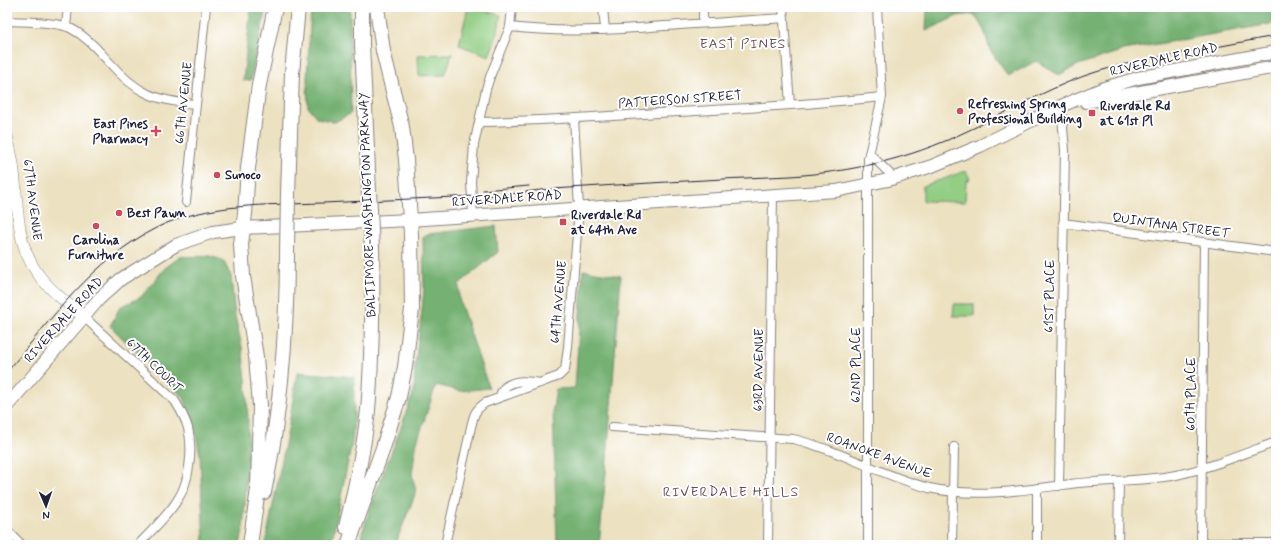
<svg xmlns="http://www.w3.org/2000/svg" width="1283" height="552" viewBox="0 0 1283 552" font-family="Mynerve,sans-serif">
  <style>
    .green { fill: #92ce84; stroke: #5a7860 }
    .forest { fill: #75b172; stroke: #4c6a56 }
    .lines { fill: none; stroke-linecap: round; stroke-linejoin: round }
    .street-casing { stroke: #87827e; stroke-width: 10 }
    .secondary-casing { stroke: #87827e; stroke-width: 12 }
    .primary-casing { stroke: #87827e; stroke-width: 14 }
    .highway-casing { stroke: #87827e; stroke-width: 16 }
    .street { stroke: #fff; stroke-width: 8 }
    .secondary { stroke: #fff; stroke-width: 11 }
    .primary { stroke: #fff; stroke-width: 12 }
    .highway { stroke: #fff; stroke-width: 14 }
    .tram { stroke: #22223b; stroke-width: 1 }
    .highway-bridge-casing { stroke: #87827e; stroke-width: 16; stroke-linecap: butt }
    .highway-bridge { stroke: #fff; stroke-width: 14 }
    .poi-dot { fill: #d1495b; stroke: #fff; stroke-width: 1.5 }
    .labels { text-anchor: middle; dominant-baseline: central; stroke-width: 4; stroke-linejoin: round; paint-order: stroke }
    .street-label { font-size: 13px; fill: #22223b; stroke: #fff }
    .poi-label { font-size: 13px; font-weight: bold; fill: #22223b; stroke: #fff; text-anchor: start }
    .neighbourhood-label { font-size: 14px; letter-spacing: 1px; fill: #654750; stroke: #fff }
  </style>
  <rect width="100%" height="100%" fill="#fff"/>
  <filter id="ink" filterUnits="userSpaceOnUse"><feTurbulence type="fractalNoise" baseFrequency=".025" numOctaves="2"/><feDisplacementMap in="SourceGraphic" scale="8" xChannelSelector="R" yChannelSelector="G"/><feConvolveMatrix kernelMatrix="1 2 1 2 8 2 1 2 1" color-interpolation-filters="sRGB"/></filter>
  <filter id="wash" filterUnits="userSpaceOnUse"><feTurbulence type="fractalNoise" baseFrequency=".012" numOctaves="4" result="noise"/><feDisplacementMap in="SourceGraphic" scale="16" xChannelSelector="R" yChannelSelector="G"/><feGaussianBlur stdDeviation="0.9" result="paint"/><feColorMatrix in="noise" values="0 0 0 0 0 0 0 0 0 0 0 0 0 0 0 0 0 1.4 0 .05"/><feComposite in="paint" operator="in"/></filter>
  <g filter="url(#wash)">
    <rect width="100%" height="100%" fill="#ece1c0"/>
    <path class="green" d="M468,7L501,15L497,35L489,56L459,45Z
      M452,54L445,75L419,76L418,55Z
      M966,171L970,179L966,181L965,202L923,201V186Z
      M954,304H974V316H953Z"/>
    <path class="forest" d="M251,7H266L251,80L243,81Z
      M311,7H350L351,113L335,122L317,118L308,107L307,79Z
      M927,7H1276V23L1124,50L1078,65L1059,75L1036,61L1008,76L990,50L984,30L974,14L957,16L926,31Z
      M496,226L498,252L459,284V299L489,388L460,391L436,385L416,445L412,474L416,492L395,545H358L377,489L399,433L414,390L415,364L420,328L424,290L423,237L427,234Z
      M209,256L223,260L231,276L235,316L242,347L246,379L248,419V459L243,530L240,545H204L200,455L196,433L184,398L110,326L120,307L141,297L165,268L180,257Z
      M583,270L621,276L606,472L599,545H557L553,408L556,389L575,388Z
      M297,372L354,377V420L352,442L331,545H265L289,425Z"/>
  </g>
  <g filter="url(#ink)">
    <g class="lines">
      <defs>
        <path id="street" d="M603,7L605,30
          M703,7V23
          M783,7L790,105
          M7,21C24,22 55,21 70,28C86,36 97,49 109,62C136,93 155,101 196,104
          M66,26L68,7
          M510,27C562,33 613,30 665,26C704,23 744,21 784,18
          M479,122C539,121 598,117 658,113C733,109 808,105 882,97
          M869,153L894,178
          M186,202L206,7
          M473,215L471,182L474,145L486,89L491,74L510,27L512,7
          M1063,223L1276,252
          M84,317L175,401C180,409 185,418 188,428C193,448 190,481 178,499C168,516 151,531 138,545
          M499,398C500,395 502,389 505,387C515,379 529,381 540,383
          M612,427L793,439C840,450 882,476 929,488C974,498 1026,490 1070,484C1105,480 1141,482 1176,475C1210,468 1243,454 1276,442
          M1059,486L1065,150L1061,106
          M7,530L22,545
          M1201,543H1276
          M445,545L471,427C474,415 474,411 485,403L559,376L565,370L568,347L579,208L574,118
          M768,545L773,196
          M868,545V159L882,97L877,7
          M952,545L954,447
          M1037,545V488
          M1118,545L1119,481
          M1201,545L1204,242"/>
        <path id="secondary" d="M7,136C10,148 13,160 14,172C19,211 15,246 41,278C53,293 70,305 84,317"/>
        <path id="primary" d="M1086,102L1276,67
          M7,406L99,299L121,279L176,245L213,232L242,228L410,220L836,191L888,180L932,166L980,146L1061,106L1104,88L1138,78L1276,52"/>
        <path id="highway" d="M362,7V44L369,191
          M288,194L292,73L298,7
          M264,492C281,413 287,333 287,252
          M346,527C356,486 366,441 369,398C372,349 373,299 372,249
          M250,545L258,489L260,405L256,357L243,276L241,244L245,214L248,168L259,85L275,7
          M348,545L383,448L399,397L405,367L412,309L411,234L406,160L402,127L383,51L377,7"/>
      </defs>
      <use href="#street" class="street-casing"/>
      <use href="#secondary" class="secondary-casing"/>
      <use href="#primary" class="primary-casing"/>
      <use href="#highway" class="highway-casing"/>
      <use href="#street" class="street"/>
      <use href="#secondary" class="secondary"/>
      <use href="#primary" class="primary"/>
      <use href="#highway" class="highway"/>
      <path class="tram" d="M483,190L529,186
        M7,372C51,319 93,260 156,228C206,203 268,205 323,203C381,200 440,198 498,195C516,194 534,190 553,189C632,184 711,179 791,176C850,172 909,159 963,133C1003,115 1042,91 1084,76C1121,63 1160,57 1199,50C1224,46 1250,40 1276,36"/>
      <defs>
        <path id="highway-bridge" d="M369,191L372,249
          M287,252L288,194"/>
      </defs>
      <use href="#highway-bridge" class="highway-bridge-casing"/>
      <use href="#highway-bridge" class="highway-bridge"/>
    </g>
  </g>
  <g class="poi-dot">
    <circle cx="960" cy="111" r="4"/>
    <rect x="1088" y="109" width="8" height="8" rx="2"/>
    <path d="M154 125h4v4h4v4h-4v4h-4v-4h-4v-4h4z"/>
    <circle cx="217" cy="175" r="4"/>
    <circle cx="119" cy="213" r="4"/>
    <rect x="559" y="218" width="8" height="8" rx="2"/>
    <circle cx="96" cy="226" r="4"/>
  </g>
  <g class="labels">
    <g class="street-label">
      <text transform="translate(1164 60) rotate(-13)">RIVERDALE ROAD</text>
      <text transform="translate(680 100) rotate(-4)">PATTERSON STREET</text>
      <text transform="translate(184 103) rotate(-84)">66TH AVENUE</text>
      <text transform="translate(507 199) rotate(-4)">RIVERDALE ROAD</text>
      <text transform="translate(32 200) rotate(83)">67TH AVENUE</text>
      <text transform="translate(368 205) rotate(-92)">BALTIMORE-WASHINGTON PARKWAY</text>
      <text transform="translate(1171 226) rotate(8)">QUINTANA STREET</text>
      <text transform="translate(1050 296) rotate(-89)">61ST PLACE</text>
      <text transform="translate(559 302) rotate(-85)">64TH AVENUE</text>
      <text transform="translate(64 320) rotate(-48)">RIVERDALE ROAD</text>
      <text transform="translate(856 365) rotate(-90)">62ND PLACE</text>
      <text transform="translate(154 366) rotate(44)">67TH COURT</text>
      <text transform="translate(759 370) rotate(-89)">63RD AVENUE</text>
      <text transform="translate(1191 394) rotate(-90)">60TH PLACE</text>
      <text transform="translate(879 456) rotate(20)">ROANOKE AVENUE</text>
    </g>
    <g class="poi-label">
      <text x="968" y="104">Refreshing Spring<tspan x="968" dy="15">Professional Building</tspan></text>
      <text x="1100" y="106">Riverdale Rd<tspan x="1100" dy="15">at 61st Pl</tspan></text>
      <text x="148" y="124" text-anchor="end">East Pines<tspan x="148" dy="15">Pharmacy</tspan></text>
      <text x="225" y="175">Sunoco</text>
      <text x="127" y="213">Best Pawn</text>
      <text x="571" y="215">Riverdale Rd<tspan x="571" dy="15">at 64th Ave</tspan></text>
      <text x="96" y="240" text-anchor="middle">Carolina<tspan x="96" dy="15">Furniture</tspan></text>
    </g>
    <g class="neighbourhood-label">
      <text x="743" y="44">EAST PINES</text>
      <text x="731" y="492">RIVERDALE HILLS</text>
    </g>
  </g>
  <rect width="1283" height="552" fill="none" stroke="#fff" stroke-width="24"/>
  <g transform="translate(46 506) rotate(178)" stroke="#ffffff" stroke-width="3" paint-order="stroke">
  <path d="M0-3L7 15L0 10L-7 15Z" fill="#22223b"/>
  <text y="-6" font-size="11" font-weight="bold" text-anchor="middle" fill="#22223b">N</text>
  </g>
</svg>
